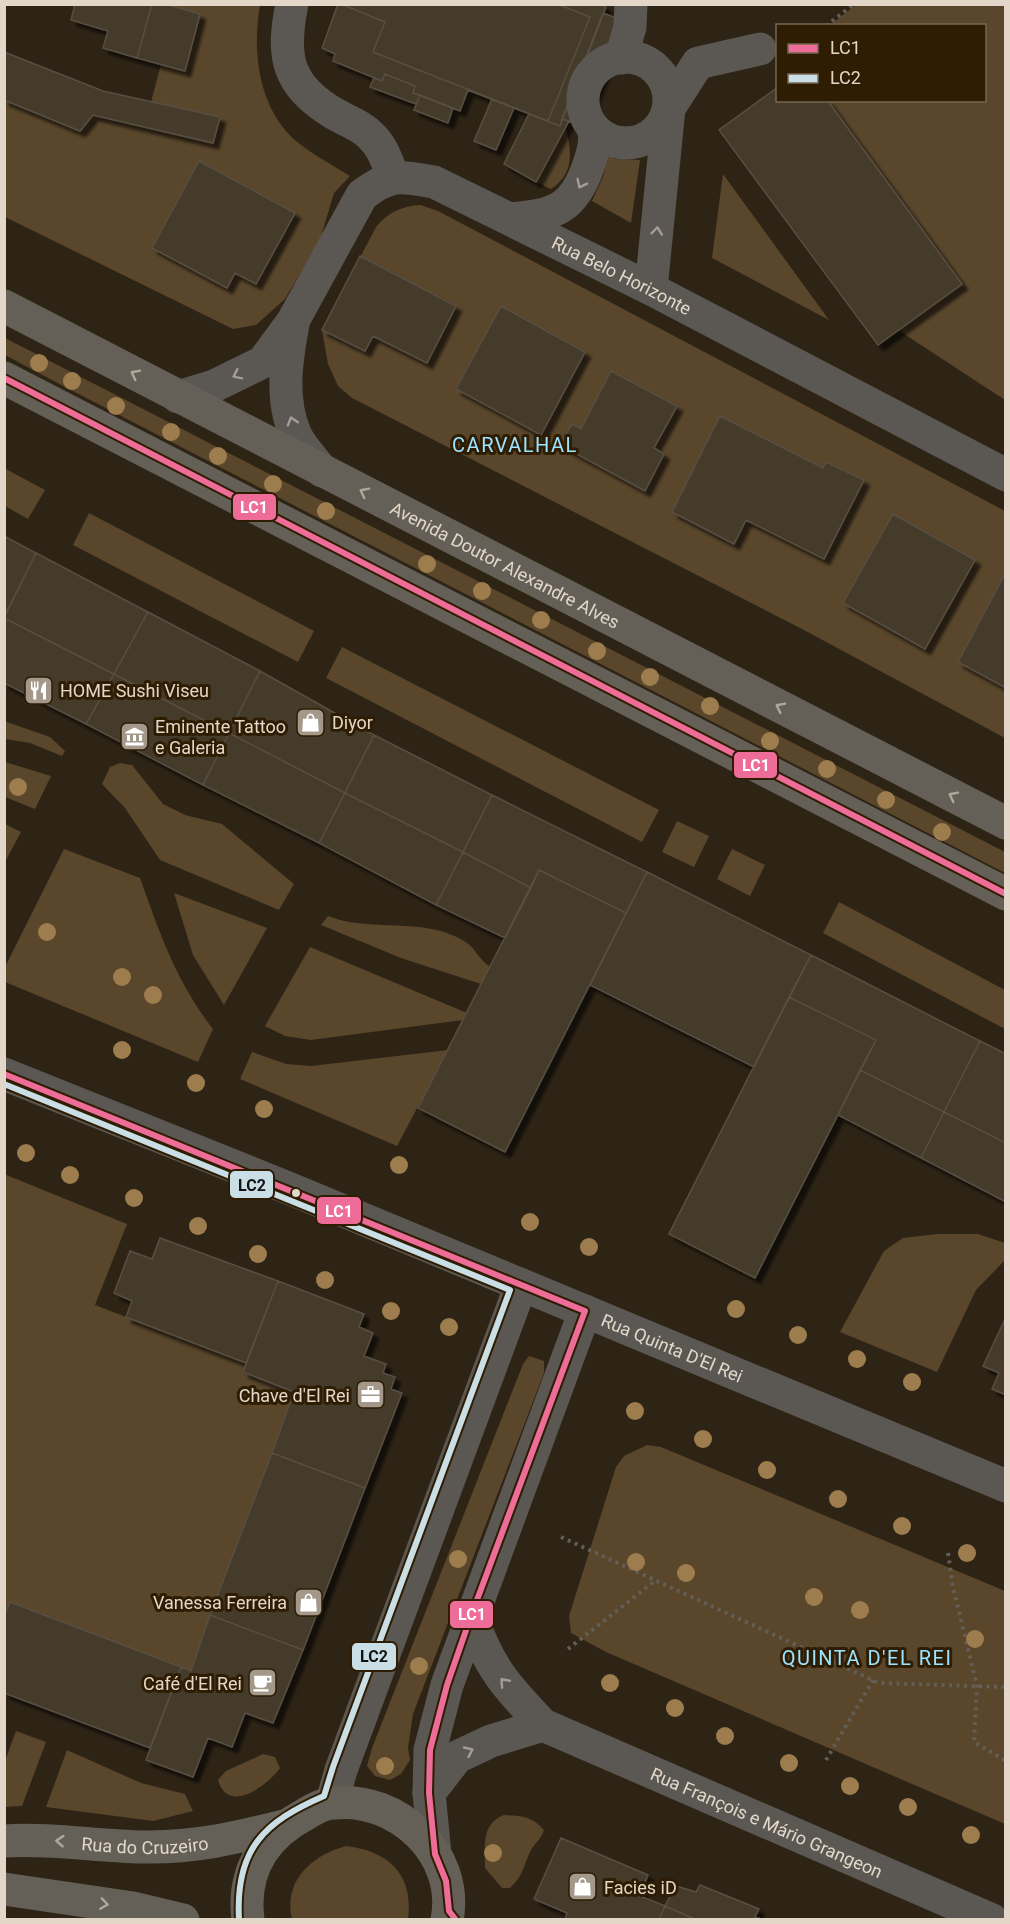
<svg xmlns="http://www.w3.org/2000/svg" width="1010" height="1924" viewBox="0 0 1010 1924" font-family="Roboto,sans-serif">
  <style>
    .green { fill: #59462b }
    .building { fill: #453a2a; stroke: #574f43; stroke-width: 1.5; filter: url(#shadow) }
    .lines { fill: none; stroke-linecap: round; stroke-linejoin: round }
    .path { stroke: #635e57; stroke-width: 4; stroke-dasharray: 3 4.5; stroke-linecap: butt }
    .minor { stroke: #5b5752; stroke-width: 33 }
    .major { stroke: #656057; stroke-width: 33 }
    .bus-1-casing { stroke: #2e1d03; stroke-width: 10 }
    .bus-2-casing { stroke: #2e1d03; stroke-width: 10 }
    .bus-1 { stroke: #ed6d98; stroke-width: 6 }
    .bus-2 { stroke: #cadee6; stroke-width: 6 }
    .tree { fill: #9d7c4e }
    .oneway { stroke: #a59d93 }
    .oneway2 { stroke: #b0a79b }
    .bus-dot { fill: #e2d7c8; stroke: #2e1d03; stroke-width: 2 }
    .labels { text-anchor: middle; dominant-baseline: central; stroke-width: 6; stroke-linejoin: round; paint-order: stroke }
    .street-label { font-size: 18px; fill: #e2d7c8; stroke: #2e1d03 }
    .poi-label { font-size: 18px; fill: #e2d7c8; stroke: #2e1d03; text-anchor: start }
    .neighbourhood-label { font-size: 20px; letter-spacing: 1.5px; fill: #9ce3ff; stroke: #2e1d03 }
    .line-badge { stroke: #2e1d03; stroke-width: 2 }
    .badge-label { font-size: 16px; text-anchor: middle; font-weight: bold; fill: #fff }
    .pale-badge-label { font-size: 16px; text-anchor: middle; font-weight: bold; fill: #111 }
  </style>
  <defs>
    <filter id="shadow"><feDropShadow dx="5.5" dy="5.5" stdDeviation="1.5" flood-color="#0009"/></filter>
  </defs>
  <rect width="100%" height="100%" fill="#2e2416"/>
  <path class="green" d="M75,5H260C252,51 258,108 296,141C312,154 332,165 350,176L334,193L320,240L285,299L256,325L233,329L5,217L4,100L80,131L93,115L213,143L220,117L151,102L161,64L103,48L108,31L71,20Z
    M856,5H1005V400L898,330L962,283L827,101L984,100V26L830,25Z
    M566,128C572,153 574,174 551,189L536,182Z
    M608,155L615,159L640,160L631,223L592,201L603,177Z
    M723,174L829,320L712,258Z
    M421,205L438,211L1005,511V738L802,629L352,398L338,386L328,364L322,330L376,227C388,212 402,206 421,205Z
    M5,338L1005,852V873L65,387L5,355Z
    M4,468L45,490L28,519L5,506Z
    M89,513L314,631L298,662L73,545Z
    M342,647L659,810L642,842L326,678Z
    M4,721L50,737L65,751L62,756L30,743L5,739Z
    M5,762L51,776L35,809L5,797Z
    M120,763L132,765L163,804L185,815L222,824L294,884L279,910L160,860L125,808L102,784L110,767Z
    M677,821L709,836L694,867L662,852Z
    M5,824L21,832L5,862Z
    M64,849L140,878C160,934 176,981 213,1029L198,1062L5,982V967Z
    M732,849L765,865L750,896L717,879Z
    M174,893L267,928L224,1005L193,955Z
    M839,902L1005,990V1029L823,933Z
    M328,916C370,933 424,916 464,941C475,947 479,960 490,967L481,984L401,958L321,925Z
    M310,947L467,1013L463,1020L311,1040L285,1036L265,1026Z
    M448,1050L397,1146L240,1079L252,1052L286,1064L311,1066Z
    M4,1174L127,1224L95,1305L246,1363L243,1373L294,1392L191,1671L10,1602L5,1616Z
    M938,1234H978L1005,1243L1006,1259L976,1290L937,1372L840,1332L884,1251L903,1238Z
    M529,1356L544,1361V1373L413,1714L408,1748L410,1760L401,1774L390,1780L375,1776L367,1766L372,1748L523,1364Z
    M647,1445L661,1447L1005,1591V1824L606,1652L571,1633L569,1616L616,1467L624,1456Z
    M16,1731L46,1742L22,1806L5,1807V1761Z
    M67,1750L141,1783L185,1794L193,1811L153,1821L46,1807Z
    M263,1754L275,1757L280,1768C267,1786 228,1815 218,1780L226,1771Z
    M504,1815C522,1816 532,1816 544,1830C541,1839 536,1842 531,1850C523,1866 524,1875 510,1888H502L485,1868C485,1846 481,1824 504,1815Z
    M346,1846C388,1851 414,1874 408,1919H292C283,1881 312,1855 346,1846Z"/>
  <path class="building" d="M75,4H152L137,58L103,48L108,31L71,20Z
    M152,4H165L200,14L185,71L137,58Z
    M338,4H600L606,7L560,126L468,90L460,111L413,93L415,86L385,74L382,81L333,61L335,54L322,48Z
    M341,4H557L590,17L548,121L373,52L385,22Z
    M603,13L624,21L583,126L562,119Z
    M4,52L103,91L220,117L213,143L93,115L80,131L4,100Z
    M385,74L415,86L413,93L420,95L416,104L370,87L374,78L382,81Z
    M778,87V100H827L962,284L878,345L719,130Z
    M420,95L453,108L448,123L414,110Z
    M492,99L514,108L496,150L474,141Z
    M529,114L560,126L562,119L569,121L536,182L504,164Z
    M199,161L295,213L256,284L235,273L227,288L152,248Z
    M360,256L456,306L427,363L373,336L365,351L322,330Z
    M501,306L585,352L541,435L456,389Z
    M611,371L677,406L654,448L664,454L645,491L560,445L572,424L581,429Z
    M720,416L823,468L826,462L864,480L824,559L746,520L734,544L672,512Z
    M893,514L975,560L925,649L843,603Z
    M4,536L36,553L4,617Z
    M36,553L148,612L114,674L4,618Z
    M1005,574H1006V688L958,662Z
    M148,612L260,671L229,733L114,674Z
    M4,618L114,674L86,724L4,683Z
    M260,671L374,735L345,793L229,733Z
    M114,674L229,733L203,785L86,724Z
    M229,733L345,793L319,843L203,785Z
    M374,735L492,795L463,852L345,793Z
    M345,793L463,852L436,905L319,843Z
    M492,795L647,872L626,913L539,870L531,888L463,852Z
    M463,852L531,888L505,938L436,905Z
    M539,870L626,913L505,1152L418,1108Z
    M647,872L811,955L754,1067L590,985Z
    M811,955L980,1041L944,1112L860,1070L876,1040L789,997Z
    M789,997L876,1040L755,1278L669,1234Z
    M980,1041L1006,1054V1143L944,1112Z
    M860,1070L944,1112L921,1158L838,1115Z
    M944,1112L1006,1143V1202L921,1158Z
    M160,1238L278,1281L246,1363L126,1317L132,1301L114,1293L130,1251L152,1259Z
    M278,1281L364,1314L359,1327L373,1333L364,1356L386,1364L383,1373L395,1377L391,1389L402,1393L365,1488L272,1453L294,1392L243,1372Z
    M1006,1317V1395L992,1389L999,1373L983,1366Z
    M272,1453L365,1488L303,1650L210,1615Z
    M10,1602L181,1667L150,1748L4,1693V1616Z
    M210,1615L303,1650L273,1723L245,1713L232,1747L208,1738L193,1777L146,1760L181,1667L191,1671Z
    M561,1838L648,1875L640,1896L665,1906L659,1920H565L567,1913L534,1899Z
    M700,1885L759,1909L755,1917L763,1920H697L665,1906L676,1886L696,1892Z
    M665,1906L697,1920H659Z"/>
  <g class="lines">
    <path class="path" d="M826,26L854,4
      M561,1537L879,1683L1006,1687
      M948,1553L953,1587L977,1686L974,1742L1006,1761
      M568,1649L656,1580
      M826,1760L873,1680"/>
    <g class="minor">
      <path d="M292,4C281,57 287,86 335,114C347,121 362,126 371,136C383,147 387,162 393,176"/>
      <circle cx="626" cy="100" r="43"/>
      <path d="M621,58L630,27L631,4"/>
      <path d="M510,219C554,215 574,210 589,164C593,152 597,140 593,128"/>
      <path d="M651,289L669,108L698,63L760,49"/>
      <path d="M293,324C286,362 280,400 296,436C302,448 314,460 322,471"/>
      <path id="s1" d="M178,397L214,386L263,362L293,321L362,195C391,173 400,176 434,182L651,289L1006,475"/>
      <path id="s2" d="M4,1074L293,1190L1006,1486"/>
      <path id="s3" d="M471,1616C489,1668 506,1686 543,1725L992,1920"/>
      <path d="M429,1793L457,1757L491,1741L543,1725"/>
      <path d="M332,1802L341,1770L521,1285"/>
      <path d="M435,1854L429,1793L430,1750L447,1685L585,1311"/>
    </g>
    <g class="major">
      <path id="s4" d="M4,306L1006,823"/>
      <path d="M4,378L1006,894"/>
      <path id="s5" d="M4,1841C51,1838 96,1846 143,1847C194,1848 235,1838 284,1826"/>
      <path d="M4,1889L133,1908L183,1920"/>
      <path d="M248,1920C242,1873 263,1837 304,1815C312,1810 324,1803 334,1803C397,1796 460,1854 447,1920"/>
    </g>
    <defs>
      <path id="bus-1" d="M4,378L1006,894
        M4,1074L585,1311L471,1616L447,1685L430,1750L429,1793L435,1854L446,1881L449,1911L456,1920"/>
      <path id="bus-2" d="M4,1084L510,1290L333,1767L324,1796C264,1822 235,1849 239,1920"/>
    </defs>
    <use href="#bus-1" class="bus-1-casing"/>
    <use href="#bus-2" class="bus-2-casing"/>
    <use href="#bus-1" class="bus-1"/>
    <use href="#bus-2" class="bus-2"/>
  </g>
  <g class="tree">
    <circle cx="39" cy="363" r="9"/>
    <circle cx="72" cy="381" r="9"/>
    <circle cx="116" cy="406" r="9"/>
    <circle cx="171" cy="432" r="9"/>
    <circle cx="218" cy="456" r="9"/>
    <circle cx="273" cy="484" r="9"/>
    <circle cx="326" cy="511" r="9"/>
    <circle cx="427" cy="564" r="9"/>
    <circle cx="482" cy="591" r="9"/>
    <circle cx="541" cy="620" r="9"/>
    <circle cx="597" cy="651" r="9"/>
    <circle cx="650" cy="677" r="9"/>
    <circle cx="710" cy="706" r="9"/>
    <circle cx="770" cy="741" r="9"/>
    <circle cx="827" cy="769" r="9"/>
    <circle cx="18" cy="787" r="9"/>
    <circle cx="886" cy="800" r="9"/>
    <circle cx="942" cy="832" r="9"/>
    <circle cx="47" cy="932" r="9"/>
    <circle cx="122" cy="977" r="9"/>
    <circle cx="153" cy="995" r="9"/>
    <circle cx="122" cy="1050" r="9"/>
    <circle cx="196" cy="1083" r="9"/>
    <circle cx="264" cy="1109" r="9"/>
    <circle cx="26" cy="1153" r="9"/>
    <circle cx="399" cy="1165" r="9"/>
    <circle cx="70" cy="1175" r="9"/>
    <circle cx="134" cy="1198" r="9"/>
    <circle cx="530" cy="1222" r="9"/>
    <circle cx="198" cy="1226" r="9"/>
    <circle cx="589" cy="1247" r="9"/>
    <circle cx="258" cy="1254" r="9"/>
    <circle cx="325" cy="1280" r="9"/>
    <circle cx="736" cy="1309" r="9"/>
    <circle cx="391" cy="1311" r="9"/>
    <circle cx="449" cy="1327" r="9"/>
    <circle cx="798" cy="1335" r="9"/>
    <circle cx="857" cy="1359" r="9"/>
    <circle cx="912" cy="1382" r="9"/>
    <circle cx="635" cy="1411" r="9"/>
    <circle cx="703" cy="1439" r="9"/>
    <circle cx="767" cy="1470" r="9"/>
    <circle cx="838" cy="1499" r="9"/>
    <circle cx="902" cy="1526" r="9"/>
    <circle cx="967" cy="1553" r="9"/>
    <circle cx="458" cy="1559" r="9"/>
    <circle cx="636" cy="1562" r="9"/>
    <circle cx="686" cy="1573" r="9"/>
    <circle cx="814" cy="1597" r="9"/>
    <circle cx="860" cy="1610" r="9"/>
    <circle cx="975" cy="1639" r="9"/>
    <circle cx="419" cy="1666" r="9"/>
    <circle cx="610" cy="1683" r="9"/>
    <circle cx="675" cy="1708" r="9"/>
    <circle cx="725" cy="1736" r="9"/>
    <circle cx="789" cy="1763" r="9"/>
    <circle cx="385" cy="1766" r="9"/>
    <circle cx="850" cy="1786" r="9"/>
    <circle cx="908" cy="1807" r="9"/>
    <circle cx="971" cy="1835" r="9"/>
    <circle cx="493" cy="1853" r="9"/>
  </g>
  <defs><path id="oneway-chevron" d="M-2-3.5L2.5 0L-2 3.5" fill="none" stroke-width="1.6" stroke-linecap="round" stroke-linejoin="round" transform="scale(1.5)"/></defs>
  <g class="oneway">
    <use href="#oneway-chevron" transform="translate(581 184) rotate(116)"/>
    <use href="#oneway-chevron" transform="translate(657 231) rotate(-84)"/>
    <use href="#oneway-chevron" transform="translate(237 375) rotate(154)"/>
    <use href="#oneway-chevron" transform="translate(292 421) rotate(-107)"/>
    <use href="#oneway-chevron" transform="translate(504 1682) rotate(-132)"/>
    <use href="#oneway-chevron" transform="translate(469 1751) rotate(-25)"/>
  </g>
  <g class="oneway2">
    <use href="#oneway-chevron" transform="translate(135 374) rotate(-153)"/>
    <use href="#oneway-chevron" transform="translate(364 492) rotate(-153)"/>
    <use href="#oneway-chevron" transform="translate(780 707) rotate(-153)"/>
    <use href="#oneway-chevron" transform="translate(953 796) rotate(-153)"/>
    <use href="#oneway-chevron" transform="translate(60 1841) rotate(-176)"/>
    <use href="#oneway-chevron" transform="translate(104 1904) rotate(8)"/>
  </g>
  <defs>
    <symbol id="restaurant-square" viewBox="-11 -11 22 22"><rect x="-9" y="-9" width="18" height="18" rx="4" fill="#a3988a" stroke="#2e1d03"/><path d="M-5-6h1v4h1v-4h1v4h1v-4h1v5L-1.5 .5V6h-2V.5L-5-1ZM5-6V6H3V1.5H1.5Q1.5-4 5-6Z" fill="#fff"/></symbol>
    <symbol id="shop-square" viewBox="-11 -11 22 22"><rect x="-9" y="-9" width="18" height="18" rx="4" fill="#a3988a" stroke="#2e1d03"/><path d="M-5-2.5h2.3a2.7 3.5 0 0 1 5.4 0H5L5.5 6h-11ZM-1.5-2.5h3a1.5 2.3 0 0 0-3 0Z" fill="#fff"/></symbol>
    <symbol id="museum-square" viewBox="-11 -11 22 22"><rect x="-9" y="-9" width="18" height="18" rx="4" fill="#a3988a" stroke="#2e1d03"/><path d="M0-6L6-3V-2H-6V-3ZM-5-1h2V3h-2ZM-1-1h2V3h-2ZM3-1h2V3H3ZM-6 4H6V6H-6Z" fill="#fff"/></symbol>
    <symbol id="office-square" viewBox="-11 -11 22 22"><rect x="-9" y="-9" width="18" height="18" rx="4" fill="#a3988a" stroke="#2e1d03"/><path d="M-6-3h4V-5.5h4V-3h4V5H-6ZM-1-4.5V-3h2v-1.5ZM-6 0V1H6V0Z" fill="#fff"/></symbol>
    <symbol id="cafe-square" viewBox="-11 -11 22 22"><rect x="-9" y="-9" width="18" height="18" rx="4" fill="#a3988a" stroke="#2e1d03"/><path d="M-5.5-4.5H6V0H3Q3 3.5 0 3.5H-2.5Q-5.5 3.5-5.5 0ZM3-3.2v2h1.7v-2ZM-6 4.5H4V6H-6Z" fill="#fff"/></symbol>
  </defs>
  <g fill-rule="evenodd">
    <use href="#restaurant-square" x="22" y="674" width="33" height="33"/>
    <use href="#shop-square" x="294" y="706" width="33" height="33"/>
    <use href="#museum-square" x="118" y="720" width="33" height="33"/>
    <use href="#office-square" x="354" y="1378" width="33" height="33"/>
    <use href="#shop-square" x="292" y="1586" width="33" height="33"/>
    <use href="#cafe-square" x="246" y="1666" width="33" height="33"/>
    <use href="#shop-square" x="566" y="1870" width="33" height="33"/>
  </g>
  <circle class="bus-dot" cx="296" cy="1193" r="5"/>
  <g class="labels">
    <g class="street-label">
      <text stroke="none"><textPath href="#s1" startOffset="573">Rua Belo Horizonte</textPath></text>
      <text stroke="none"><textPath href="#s4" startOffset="564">Avenida Doutor Alexandre Alves</textPath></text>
      <text stroke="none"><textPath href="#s2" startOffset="722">Rua Quinta D'El Rei</textPath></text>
      <text stroke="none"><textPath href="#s3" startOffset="376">Rua François e Mário Grangeon</textPath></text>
      <text stroke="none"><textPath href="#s5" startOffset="141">Rua do Cruzeiro</textPath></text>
    </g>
    <g class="poi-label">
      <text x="60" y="690">HOME Sushi Viseu</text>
      <text x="332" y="722">Diyor</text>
      <text x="155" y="726">Eminente Tattoo<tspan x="155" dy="21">e Galeria</tspan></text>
      <text x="350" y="1395" text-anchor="end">Chave d'El Rei</text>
      <text x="287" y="1602" text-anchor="end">Vanessa Ferreira</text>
      <text x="242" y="1683" text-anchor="end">Café d'El Rei</text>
      <text x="604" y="1887">Facies iD</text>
    </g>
    <g class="neighbourhood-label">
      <text x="515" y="445">CARVALHAL</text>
      <text x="867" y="1658">QUINTA D'EL REI</text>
    </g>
  </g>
  <g class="line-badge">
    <rect x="232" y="493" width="45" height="28" rx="6" fill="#ed6d98"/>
    <rect x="733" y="751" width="45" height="28" rx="6" fill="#ed6d98"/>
    <rect x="229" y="1170" width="45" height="29" rx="6" fill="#cadee6"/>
    <rect x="316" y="1196" width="46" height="29" rx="6" fill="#ed6d98"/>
    <rect x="449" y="1600" width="45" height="29" rx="6" fill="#ed6d98"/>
    <rect x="351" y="1642" width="46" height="29" rx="6" fill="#cadee6"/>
  </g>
  <g class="badge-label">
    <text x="254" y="513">LC1</text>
    <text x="756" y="771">LC1</text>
    <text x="339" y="1217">LC1</text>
    <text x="472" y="1620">LC1</text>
  </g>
  <g class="pale-badge-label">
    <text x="252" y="1191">LC2</text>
    <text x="374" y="1662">LC2</text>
  </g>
  <rect width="1010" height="1924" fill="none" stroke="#e2d7c8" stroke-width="12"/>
  <rect x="776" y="24" width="210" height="78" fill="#2e1d03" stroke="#766752" stroke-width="1.5"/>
  <rect x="788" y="44" width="30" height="9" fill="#ed6d98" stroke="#766752" stroke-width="1.5"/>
  <text x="830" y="54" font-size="18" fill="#e2d7c8">LC1</text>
  <rect x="788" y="74" width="30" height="9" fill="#cadee6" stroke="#766752" stroke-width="1.5"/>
  <text x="830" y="84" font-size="18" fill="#e2d7c8">LC2</text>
</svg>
